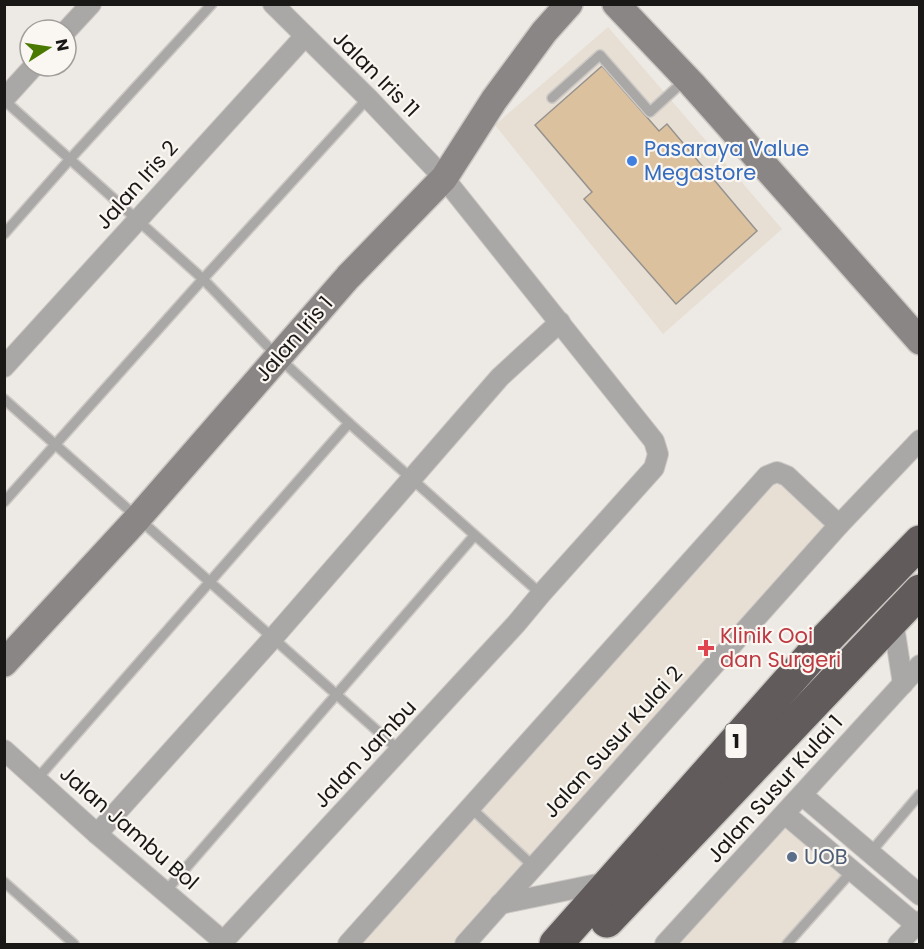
<svg xmlns="http://www.w3.org/2000/svg" width="924" height="949" font-family="Poppins,sans-serif">
<style>
.built{fill:#e7ded4}
.building{fill:#dcc19f;stroke:#96938f;stroke-width:1.5}
.lines{fill:none;stroke-linecap:round;stroke-linejoin:round}
.lane-casing{stroke:#cbc8c4;stroke-width:12}
.street-casing{stroke:#cbc8c4;stroke-width:22}
.secondary-casing{stroke:#cbc8c4;stroke-width:30}
.highway-casing{stroke:#cbc8c4;stroke-width:36}
.lane{stroke:#aaa7a7;stroke-width:9}
.street{stroke:#aaa7a7;stroke-width:20}
.secondary{stroke:#8a8686;stroke-width:27}
.highway{stroke:#615b5b;stroke-width:33}
.shop-dot{fill:#3f7fe0;stroke:#faf7f2;stroke-width:2}
.health-dot{fill:#e0444e;stroke:#faf7f2;stroke-width:2}
.service-dot{fill:#5c6f8a;stroke:#faf7f2;stroke-width:2}
.labels{text-anchor:middle;stroke-width:4.5;stroke-linejoin:round;paint-order:stroke}
.shield{fill:#faf7f2;stroke:#5c5b59;stroke-width:1.5}
.shield-label{font-size:20px;font-weight:bold;fill:#191817}
.street-label{font-size:21px;fill:#191817;stroke:#faf7f2}
.shop-label{font-size:21px;fill:#366cbe;stroke:#faf7f2;text-anchor:start}
.health-label{font-size:21px;fill:#be3a42;stroke:#faf7f2;text-anchor:start}
.service-label{font-size:21px;fill:#4e5e75;stroke:#faf7f2;text-anchor:start}
</style>
<rect width="100%" height="100%" fill="#edeae5"/>
<g class="built">
<path d="M608,27L782,229L663,334L495,125Z"/>
<path d="M781,479L829,525L456,944H356L773,480Z"/>
<path d="M785,823L845,874L782,944H675Z"/>
</g>
<path class="building" d="M602,66L659,131L667,124L757,231L676,304L584,199L592,192L535,125Z"/>
<g class="lines">
<defs>
<g id="lane">
<path d="M552,98L600,55L650,112L685,80"/>
<path d="M4,100L203,279L278,357L349,423L541,594"/>
<path d="M4,234L71,158L212,4"/>
<path d="M4,399L400,751"/>
<path d="M4,502L203,279L368,98"/>
<path d="M37,779L349,423"/>
<path d="M470,807L533,866"/>
<path d="M870,853L920,794"/>
<path d="M4,882L74,944"/>
<path d="M165,892L474,536"/>
<path d="M787,944L852,871"/>
</g>
<g id="street">
<path d="M66,31L91,4"/>
<path d="M4,99L34,66"/>
<path d="M4,367L305,36"/>
<path d="M893,620L903,684"/>
<path d="M4,750L97,834L224,942"/>
<path d="M802,795L920,895"/>
<path d="M785,814L920,928"/>
<path d="M97,834L273,638L500,377L560,322"/>
<path d="M500,904L612,881"/>
<path d="M221,944L516,624L541,594L654,468L658,454L654,441L444,178L368,98L273,4"/>
<path d="M348,944L767,476L777,472L787,476L839,525"/>
<path d="M465,944L839,525L920,440"/>
<path d="M665,944L920,665"/>
<path d="M898,944L920,921"/>
</g>
<g id="secondary">
<path d="M616,4L692,84L920,341"/>
<path d="M4,663L138,518L348,277L444,178L494,100L544,32L569,4"/>
</g>
<g id="highway">
<path d="M607,921L920,591"/>
<path d="M556,944L828,637L920,542"/>
</g>
</defs>
<use href="#lane" class="lane-casing"/>
<use href="#street" class="street-casing"/>
<use href="#secondary" class="secondary-casing"/>
<use href="#highway" class="highway-casing"/>
<use href="#lane" class="lane"/>
<use href="#street" class="street"/>
<use href="#secondary" class="secondary"/>
<use href="#highway" class="highway"/>
</g>
<circle class="shop-dot" cx="632" cy="161" r="6"/>
<path class="health-dot" d="M703 639h6v6h6v6h-6v6h-6v-6h-6v-6h6z"/>
<circle class="service-dot" cx="792" cy="857" r="6"/>
<g class="labels">
<rect class="shield" x="725.5" y="724" width="21" height="34" rx="4.5"/>
<g class="shield-label">
<text x="736" y="748">1</text>
</g>
<g class="street-label">
<text transform="translate(376 74) rotate(45)" y="7">Jalan Iris 11</text>
<text transform="translate(137 185) rotate(-48)" y="7">Jalan Iris 2</text>
<text transform="translate(294 339) rotate(-49)" y="7">Jalan Iris 1</text>
<text transform="translate(613 742) rotate(-48)" y="7">Jalan Susur Kulai 2</text>
<text transform="translate(365 754) rotate(-47)" y="7">Jalan Jambu</text>
<text transform="translate(775 789) rotate(-48)" y="7">Jalan Susur Kulai 1</text>
<text transform="translate(129 828) rotate(41)" y="7">Jalan Jambu Bol</text>
</g>
<g class="shop-label">
<text x="644" y="156">Pasaraya Value<tspan x="644" dy="24">Megastore</tspan></text>
</g>
<g class="health-label">
<text x="720" y="643">Klinik Ooi<tspan x="720" dy="24">dan Surgeri</tspan></text>
</g>
<g class="service-label">
<text x="804" y="864">UOB</text>
</g>
</g>
<rect width="924" height="949" fill="none" stroke="#191817" stroke-width="12"/>
<g transform="translate(48 48) rotate(78)"><circle r="28" fill="#faf7f2" stroke="#a09e9a" stroke-width="1.5"/>
<path d="M0-4.5L10 22L0 15L-10 22Z" fill="#497901"/>
<text y="-9" font-size="16" font-weight="bold" text-anchor="middle" fill="#191817">N</text>
</g>
</svg>
